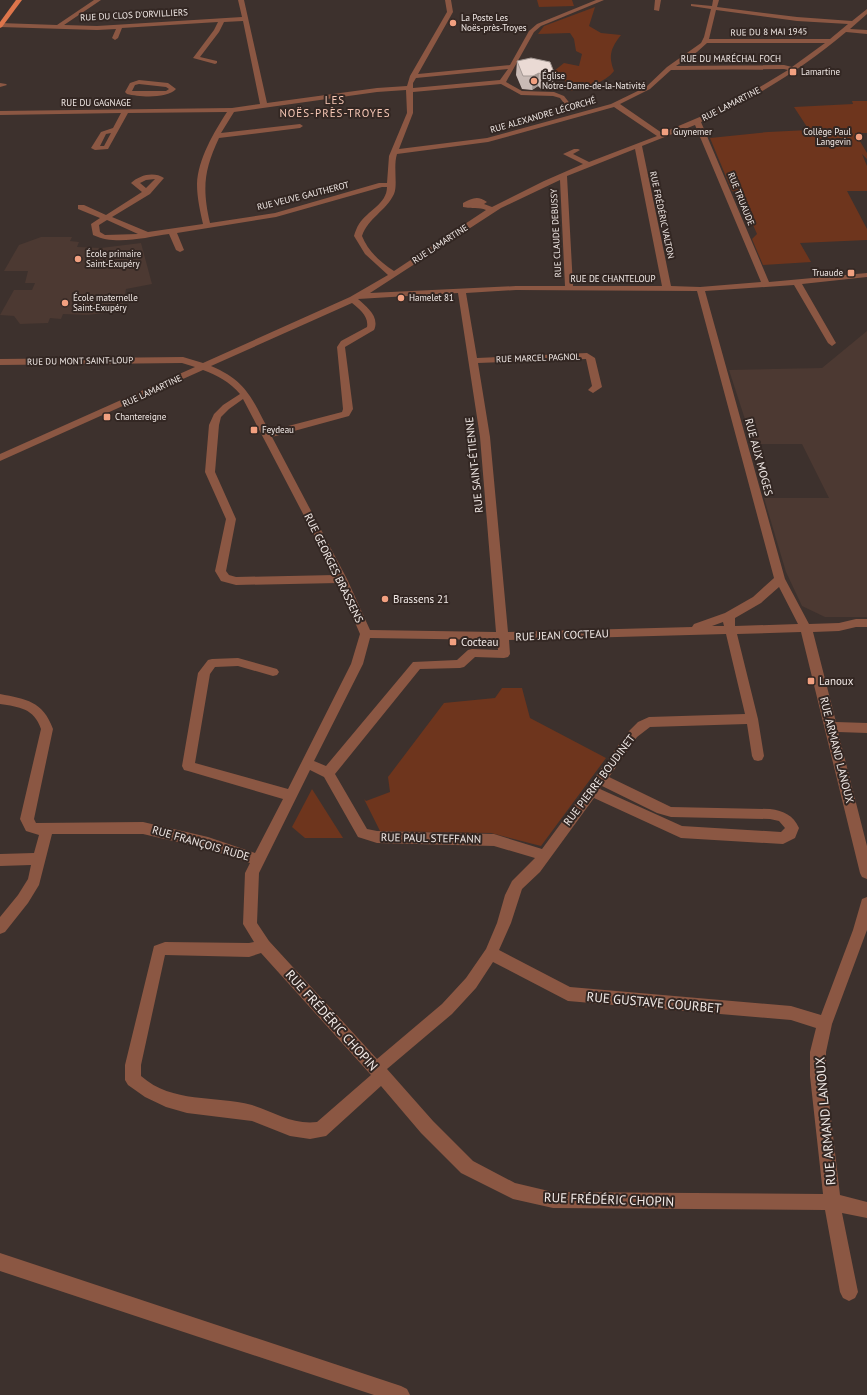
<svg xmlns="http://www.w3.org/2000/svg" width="867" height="1395" font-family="'PT Sans',sans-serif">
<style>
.built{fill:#4c3932}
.green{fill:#6e351d}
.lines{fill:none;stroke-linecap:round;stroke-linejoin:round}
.minor{fill:#8b5743;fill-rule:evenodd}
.major{fill:#de754b;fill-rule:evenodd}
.wall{fill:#c9bbb6}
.shaded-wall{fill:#a49994}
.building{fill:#eadad4;stroke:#a49994}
.poi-dot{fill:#f2a080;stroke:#332723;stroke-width:1.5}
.labels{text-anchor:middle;stroke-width:4;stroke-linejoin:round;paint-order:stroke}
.far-street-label{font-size:9px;fill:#f2eae7;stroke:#332723}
.far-poi-label{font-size:9px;fill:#f2eae7;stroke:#332723;text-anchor:start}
.far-quarter-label{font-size:11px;letter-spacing:1px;fill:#f9c9b7;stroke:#332723}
.street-label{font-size:11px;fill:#f2eae7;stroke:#332723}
.poi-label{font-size:11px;fill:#f2eae7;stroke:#332723;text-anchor:start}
.near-street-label{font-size:13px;fill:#f2eae7;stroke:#332723}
</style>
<rect width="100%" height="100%" fill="#3d312d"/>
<g class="built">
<path d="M41,237H72L70,241L79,242L77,247L101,248L141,243L152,284L126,289L122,311L87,315L63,314L61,319L50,318L48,323L20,324L14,316L0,315L14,290H32L35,283H25L28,271H4L19,245Z"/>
<path d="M867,331V617H825L802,606L786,572L764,498H829L802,444H753L729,370L822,368Z"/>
</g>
<g class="green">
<path d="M537,0H572L574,6L539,7Z"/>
<path d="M595,7L589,26L601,33L621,35C611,48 608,55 614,71C604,84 585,87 570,91C567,82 562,76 554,71L564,63L579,66L582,54L576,51L574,39L570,33L538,34L544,26Z"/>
<path d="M852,101H867V133H855L867,153V159L862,154L867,166V191H847L867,229V240L800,243L811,262L763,265L752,239L757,234L739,193L732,191L710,138L768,132L809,130L794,107L853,104Z"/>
<path d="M502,688H522L530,718L606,758L541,846L491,833L380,831L364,799L366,801L390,792L388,777L444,703L495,698Z"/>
<path d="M312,789L343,838H305L292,827Z"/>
</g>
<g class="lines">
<g class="minor">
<path d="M94,0H101L64,25L97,26L242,17L238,0H244L267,103L377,88L407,86L410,76L447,12L445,0H451L453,12L418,74L510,65L529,31L537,24L596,0H604L541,26L534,32L506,82L522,91L554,92L564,96L575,110L574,111H570L560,98L553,96L521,95L501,84L413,92V113L399,149L487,138L611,104L646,87L667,67L701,43L704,37L711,9L691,6V4L712,6L713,0H719L717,7L797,17L852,21L867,9V14L850,29L867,30V34L846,32C802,69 754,99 701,122L769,282L867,273V277L802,284L836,343L832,346L828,343L794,285L705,291L785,579L809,624L839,623L856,619H867V627H856L839,631L813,632L836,722L867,723V733L838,732L867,846V879L862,877L860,873L801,632L737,634L758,719L764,756L762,760L758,761L754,760L752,756L747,724L650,727L637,737L609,777L671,807L770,809C784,811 793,815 799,828L795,838L783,844L681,838L594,798L540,872L522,889L511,923L499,950L570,987L791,1006L821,1015L853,930L862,899L867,897V930L832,1024L826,1052V1076L840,1195L867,1202V1218L842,1213L858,1292L855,1298L849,1301L843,1298L840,1292L825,1210L553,1208L513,1199L461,1173L421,1133L381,1086L326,1136L310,1139L290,1136L252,1121L187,1113L166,1107L145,1097L128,1085L125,1080V1065L154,946L165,942L249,943L254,942L243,924L245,873L250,863L208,849L143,834H52L39,885L28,903L5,932L0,934V917L18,895L28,879L31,865L0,866V854L34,853L39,835L26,831L20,819L41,729C34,708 19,707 0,704V694C26,699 43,701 53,729L34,819L36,823L143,822L208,837L255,853L283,799L188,771L184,770L182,766L198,673L208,660L212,659L238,658L277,669L279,672L277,675L273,676L238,666L215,667L210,674L195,763L288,789L351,664L360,634L338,583L236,585L221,581L215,571L226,519L205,472L209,425L214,414L223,405L240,394C230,382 217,375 203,370L0,461V454L195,367L182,363L0,365V359L183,357L203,363L350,297L388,275L365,254L354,236C355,232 357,227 359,224C367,211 387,204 387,187H382L276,217L177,233L184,250L180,252L176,250L169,234C146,237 116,246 93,235L91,224L100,218L78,209V205H84L106,215L142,192L131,183C139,175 154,171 164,178L150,194L112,217L148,232L203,224C200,211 197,197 197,184C198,159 214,132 227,112L128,113L108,149L95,150L91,148L101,132L113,128L121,113L0,115V111L232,108L260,104L243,21L224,22L219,32L200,57L217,61V63L215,64L193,58L214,30L218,22L122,28L118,38L115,40L112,38L116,29L97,30L0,27V23L57,25ZM716,10L797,21L848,24L830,39H709ZM707,43H825L792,67L784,65L676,66L697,52ZM508,69L500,80L413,88V83L416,78ZM784,69L788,70L735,102L662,133L620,104L650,89L671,70ZM406,90L407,113L389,156L387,183H379L275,213L210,223C202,188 204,170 219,138L300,128L303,126L300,124L221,133L234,112L377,92ZM614,107L657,136L589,162L573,154L580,150L578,149H574L563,154L583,164L544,181L492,207L484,204L487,202C478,195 472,198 463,203V207C472,209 479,207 486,210L394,271C380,262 368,251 362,236C368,218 386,211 394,194C398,185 393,166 397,154L488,142ZM695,125L761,282L700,287L671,286L642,146ZM111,133L104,146H100L106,134ZM635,149L662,286H573L567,176ZM155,179L146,188L140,183L146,180ZM560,180L565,286H516L370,293L501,208ZM107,220L138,234L105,235L100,232L99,225ZM516,290L697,291L774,578L753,597L725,613L694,624L692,627L508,632L490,437L478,363L586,359L592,386L588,390L593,393L602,387L595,358L587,353L477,358L466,293ZM458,293L480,437L496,632L370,630L347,579L272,437L349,416L353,409L345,347L374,330C380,317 367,307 358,299ZM352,303C359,309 369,316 367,327L341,341L337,347L343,409L342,412L269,431C252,399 247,381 211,366ZM243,399L335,575L236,577L229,575L226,571L236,519L215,472L219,425L221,417L229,409ZM779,587L798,624L735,626V618L761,603ZM723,622L724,626H712ZM726,634L745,714L649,717L638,722L629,731L542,849L494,834L377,831L367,829L335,774L420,669L460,668L464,667L475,657L504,658L508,657L510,654L509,640ZM370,638L497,640L498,650L472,649L468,650L457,660L413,662L326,766L314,761L363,664ZM310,770L324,777L358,837L377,843L494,846L535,858L512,881L505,895L497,923L486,949L466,978L442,1004L377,1059L269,941L257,923L259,873ZM602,786L657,813L671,817L770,819L779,821L785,828L781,832L682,826L600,789ZM261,953L371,1075L317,1122C293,1125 274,1112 252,1105C214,1095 173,1104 141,1076V1065L165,955L249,957ZM493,962L568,1001L791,1020L816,1028L810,1052V1076L823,1194L553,1192L515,1183L473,1161L433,1121L387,1069L452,1014L476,988Z"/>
<path d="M655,0H661L659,11L654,10Z"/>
<path d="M139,80L168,83L176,89C167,99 139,97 127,94L125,92L130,83ZM139,84L166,87L169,89L166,91H132L135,85Z"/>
<path d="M0,83L6,84L7,85L0,87Z"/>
<path d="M0,1253L401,1386L407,1389L410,1395H374L0,1271Z"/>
</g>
<path class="major" d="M16,0H22L2,27L0,28V22Z"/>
</g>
<path class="wall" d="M517,61L555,75L554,89H541L538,86L532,90L522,89L516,75Z"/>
<path class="shaded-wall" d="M539,73L538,86L532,90L533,76Z"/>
<path class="building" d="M531,58L550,62L555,75H542L539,73L533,76H523L517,61Z"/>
<g class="poi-dot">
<circle cx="453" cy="23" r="4"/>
<rect x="789" y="68" width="8" height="8" rx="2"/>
<circle cx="534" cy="81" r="4"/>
<rect x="661" y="128" width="8" height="8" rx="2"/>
<circle cx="859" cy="137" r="4"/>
<circle cx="78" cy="259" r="4"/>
<rect x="847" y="269" width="8" height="8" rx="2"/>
<circle cx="401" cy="298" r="4"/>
<circle cx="65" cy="303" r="4"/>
<rect x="103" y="413" width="8" height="8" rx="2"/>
<rect x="250" y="426" width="8" height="8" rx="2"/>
<circle cx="385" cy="599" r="4"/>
<rect x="449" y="638" width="8" height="8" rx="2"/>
<rect x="807" y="677" width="8" height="8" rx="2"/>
</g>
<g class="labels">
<g class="far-street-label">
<text transform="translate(134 15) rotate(-3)" y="3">RUE DU CLOS D'ORVILLIERS</text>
<text transform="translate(769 32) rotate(-1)" y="3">RUE DU 8 MAI 1945</text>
<text x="731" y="62">RUE DU MARÉCHAL FOCH</text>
<text x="96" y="106">RUE DU GAGNAGE</text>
<text transform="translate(731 104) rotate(-27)" y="3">RUE LAMARTINE</text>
<text transform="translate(543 115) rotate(-16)" y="3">RUE ALEXANDRE LÉCORCHÉ</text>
<text transform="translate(303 196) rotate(-14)" y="3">RUE VEUVE GAUTHEROT</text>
<text transform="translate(741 199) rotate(68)" y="3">RUE TRUAUDE</text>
<text transform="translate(662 215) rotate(78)" y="3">RUE FRÉDÉRIC VALTON</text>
<text transform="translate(556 233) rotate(-93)" y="3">RUE CLAUDE DEBUSSY</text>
<text transform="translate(440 244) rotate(-33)" y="3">RUE LAMARTINE</text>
<text x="613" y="282">RUE DE CHANTELOUP</text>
<text transform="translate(538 358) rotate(-2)" y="3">RUE MARCEL PAGNOL</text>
<text transform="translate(80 361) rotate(-1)" y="3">RUE DU MONT SAINT-LOUP</text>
<text transform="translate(152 391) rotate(-25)" y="3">RUE LAMARTINE</text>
</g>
<g class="far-poi-label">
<text x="461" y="21">La Poste Les<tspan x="461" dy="10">Noës-près-Troyes</tspan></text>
<text x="801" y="75">Lamartine</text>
<text x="542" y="79">Église<tspan x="542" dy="10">Notre-Dame-de-la-Nativité</tspan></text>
<text x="673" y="135">Guynemer</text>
<text x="851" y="135" text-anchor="end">Collège Paul<tspan x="851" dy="10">Langevin</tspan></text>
<text x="86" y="257">École primaire<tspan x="86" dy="10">Saint-Exupéry</tspan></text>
<text x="843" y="276" text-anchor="end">Truaude</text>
<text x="73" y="301">École maternelle<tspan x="73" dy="10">Saint-Exupéry</tspan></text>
<text x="409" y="301">Hamelet 81</text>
<text x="115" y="420">Chantereigne</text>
<text x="262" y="433">Feydeau</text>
</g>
<g class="far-quarter-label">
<text x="335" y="104">LES<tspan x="335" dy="13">NOËS-PRÈS-TROYES</tspan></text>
</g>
<g class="street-label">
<text transform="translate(759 457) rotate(75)" y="4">RUE AUX MOGES</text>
<text transform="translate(474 465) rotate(-96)" y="4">RUE SAINT-ÉTIENNE</text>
<text transform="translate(334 568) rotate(64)" y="4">RUE GEORGES BRASSENS</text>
<text transform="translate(562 635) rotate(-2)" y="4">RUE JEAN COCTEAU</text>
<text transform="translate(837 750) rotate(76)" y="4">RUE ARMAND LANOUX</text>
<text transform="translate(599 780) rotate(-53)" y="4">RUE PIERRE BOUDINET</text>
<text transform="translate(431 838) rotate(1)" y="4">RUE PAUL STEFFANN</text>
<text transform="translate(201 843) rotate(16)" y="4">RUE FRANÇOIS RUDE</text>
</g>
<g class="poi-label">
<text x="393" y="603">Brassens 21</text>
<text x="461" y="646">Cocteau</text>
<text x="819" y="685">Lanoux</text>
</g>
<g class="near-street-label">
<text transform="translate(654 1002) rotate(5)" y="5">RUE GUSTAVE COURBET</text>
<text transform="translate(332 1020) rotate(48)" y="5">RUE FRÉDÉRIC CHOPIN</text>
<text transform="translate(825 1121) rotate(-95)" y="5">RUE ARMAND LANOUX</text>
<text transform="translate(609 1199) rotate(2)" y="5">RUE FRÉDÉRIC CHOPIN</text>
</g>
</g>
</svg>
